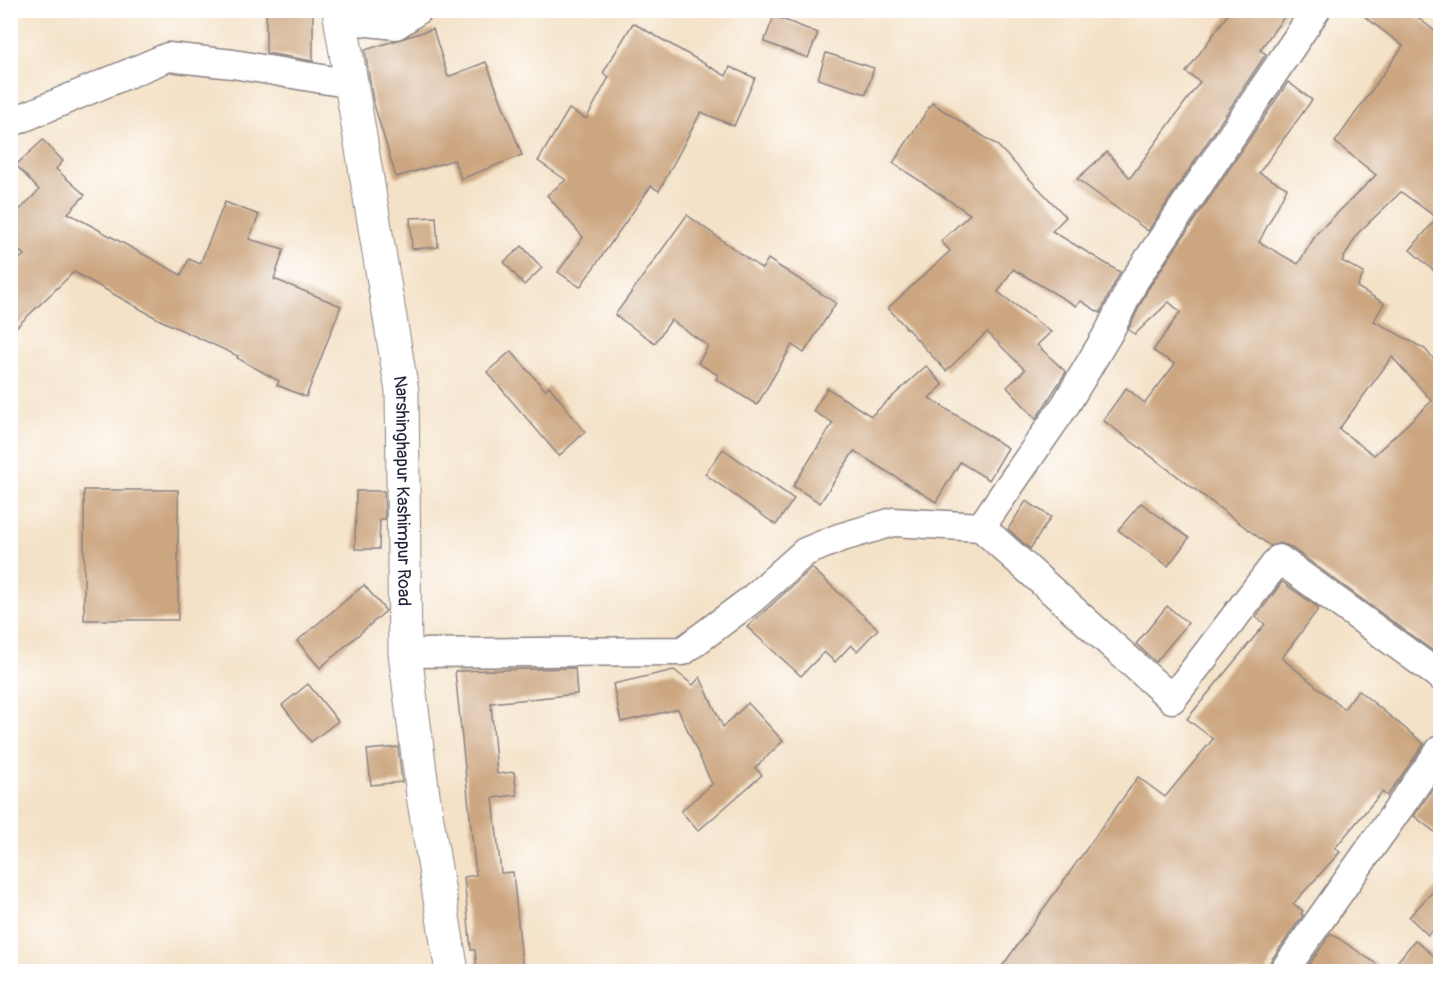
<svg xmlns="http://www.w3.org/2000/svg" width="1451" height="982" font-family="Pangolin,sans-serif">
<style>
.building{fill:#cca680;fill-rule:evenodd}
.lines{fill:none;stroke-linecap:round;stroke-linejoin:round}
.street-casing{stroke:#8b8282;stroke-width:31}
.secondary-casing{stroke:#8b8282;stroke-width:35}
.street{stroke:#fff;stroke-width:28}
.secondary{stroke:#fff;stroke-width:33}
.labels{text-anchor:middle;stroke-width:5;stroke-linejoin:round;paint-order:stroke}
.street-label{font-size:18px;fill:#22223b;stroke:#fff}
</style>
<rect width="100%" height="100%" fill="#fff"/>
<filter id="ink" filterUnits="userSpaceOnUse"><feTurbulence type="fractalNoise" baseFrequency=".0167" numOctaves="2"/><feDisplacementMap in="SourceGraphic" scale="12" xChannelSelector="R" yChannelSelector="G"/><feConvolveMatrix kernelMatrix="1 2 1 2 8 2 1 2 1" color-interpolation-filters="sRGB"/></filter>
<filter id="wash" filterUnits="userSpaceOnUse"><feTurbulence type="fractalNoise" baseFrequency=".008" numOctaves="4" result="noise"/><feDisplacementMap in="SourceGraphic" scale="24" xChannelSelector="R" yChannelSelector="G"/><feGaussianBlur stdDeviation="1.35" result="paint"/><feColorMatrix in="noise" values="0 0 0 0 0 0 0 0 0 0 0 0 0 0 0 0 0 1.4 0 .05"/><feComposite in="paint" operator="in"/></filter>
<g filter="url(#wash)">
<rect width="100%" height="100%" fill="#f4e2c8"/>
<g id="blocks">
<g class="building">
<path d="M266,10H313V61L266,53Z"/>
<path d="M1231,10H1289L1260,50L1266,54L1148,231L1077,179L1107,152L1130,178L1200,82L1186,72Z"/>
<path d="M1356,10H1408L1440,35V276L1410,250L1437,218L1401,192L1358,233L1342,261L1364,273L1357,287L1384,303L1374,321L1425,349L1440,366V656L1289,546L1280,543L1270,546L1103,420L1126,388L1145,403L1175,364L1153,351L1180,312L1169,302L1135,334L1128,330L1148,289L1288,82L1312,100L1259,173L1287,188L1259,242L1298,264L1317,233L1376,175L1335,142L1403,46ZM1392,357L1432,401L1374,455L1339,429Z"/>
<path d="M774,16L818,33L808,58L764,42Z"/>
<path d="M633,23L726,76L730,67L755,78L734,126L701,112L659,191L651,186L580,287L558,272L583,237L547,195L566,180L538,161L569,109L586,119L609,77L603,73Z"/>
<path d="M433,29L448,77L486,62L522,155L461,179L454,160L396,177L373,101L365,50Z"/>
<path d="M826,53L874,68L866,94L818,79Z"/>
<path d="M932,103L997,145L1066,217L1052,231L1120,272L1100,313L1081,301L1076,306L1013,269L998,292L1051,332L1037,345L1066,372L1036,419L1007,387L1025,370L987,332L946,371L888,308L950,251L941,241L970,214L893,163Z"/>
<path d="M43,140L63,161L56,169L85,195L68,213L181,275L189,259L200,264L225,202L259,215L249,239L284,249L274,279L341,306L306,397L277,385L279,381L237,358L238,356L160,320L74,272L10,333V267L24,255L10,242V220L39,190L16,165Z"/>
<path d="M687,215L762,269L768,259L836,303L804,353L792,345L757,405L716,379L718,375L698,363L708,346L671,320L655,343L615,315Z"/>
<path d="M436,217L438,247L412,249L410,218Z"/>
<path d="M522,246L542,268L524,285L504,262Z"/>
<path d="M511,351L545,390L549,386L585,432L559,456L487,372Z"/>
<path d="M926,366L943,385L929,398L1008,448L989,480L960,462L936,502L854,451L820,503L793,486L833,423L813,411L827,388L871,416Z"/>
<path d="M723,449L794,499L776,525L705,474Z"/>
<rect x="84" y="490" width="94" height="130"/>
<path d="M356,491H384L385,519H380L379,549H355Z"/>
<path d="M1026,501L1051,517L1030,549L1008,529Z"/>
<path d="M1141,503L1189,538L1168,566L1118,530Z"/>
<path d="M812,568L878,629L857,651L851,645L835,662L824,652L801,676L747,627Z"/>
<path d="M1282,582L1319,608L1282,658L1344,709L1358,690L1424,744L1387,796L1382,792L1335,848L1340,852L1293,904L1303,911L1301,914L1303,915L1270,962L1267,972H998L1138,777L1165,797L1213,739L1187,719L1265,624L1256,617Z"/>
<path d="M364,585L386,611L320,668L297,641Z"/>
<path d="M1167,606L1188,623L1156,662L1136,644Z"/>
<path d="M575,668L577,694L491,703L497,774L514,772L517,795L493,798L501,873L513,872L523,972H477L475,950H471L464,877L476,875L455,671Z"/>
<path d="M674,670L693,685L700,677L723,727L748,703L783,741L755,768L762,775L698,831L681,811L712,784L678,709L621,722L613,684Z"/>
<path d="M308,684L338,721L311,742L282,705Z"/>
<path d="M398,747L402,782L371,785L367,750Z"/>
<path d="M1440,778V836L1414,816Z"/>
<path d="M1440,884V922L1428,935L1409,917Z"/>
<path d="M1331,933L1388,972H1304Z"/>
<path d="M1415,940L1440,961V972H1389Z"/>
</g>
</g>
</g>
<g filter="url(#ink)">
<use href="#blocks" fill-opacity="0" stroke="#8b8282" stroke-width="1.5"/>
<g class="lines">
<defs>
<g id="street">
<path d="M341,19L396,25L418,10"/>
<path d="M10,123L168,57L233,64L352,84"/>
<path d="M981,527L1172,699L1279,559L1440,676"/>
<path d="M405,653L683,651L751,600L805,552L839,538L893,522L981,527L1066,404L1109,332L1134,281L1316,10"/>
<path d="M1283,972L1440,750"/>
</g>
<g id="secondary">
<path id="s1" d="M339,10L402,391L405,653L423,795L452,972"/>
</g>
</defs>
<use href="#street" class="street-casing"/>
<use href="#secondary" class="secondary-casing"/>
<use href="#street" class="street"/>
<use href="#secondary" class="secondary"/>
</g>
</g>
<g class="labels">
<g class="street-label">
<text dy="6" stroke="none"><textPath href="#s1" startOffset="486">Narshinghapur Kashimpur Road</textPath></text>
</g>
</g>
<rect width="1451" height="982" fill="none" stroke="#fff" stroke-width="36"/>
</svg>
